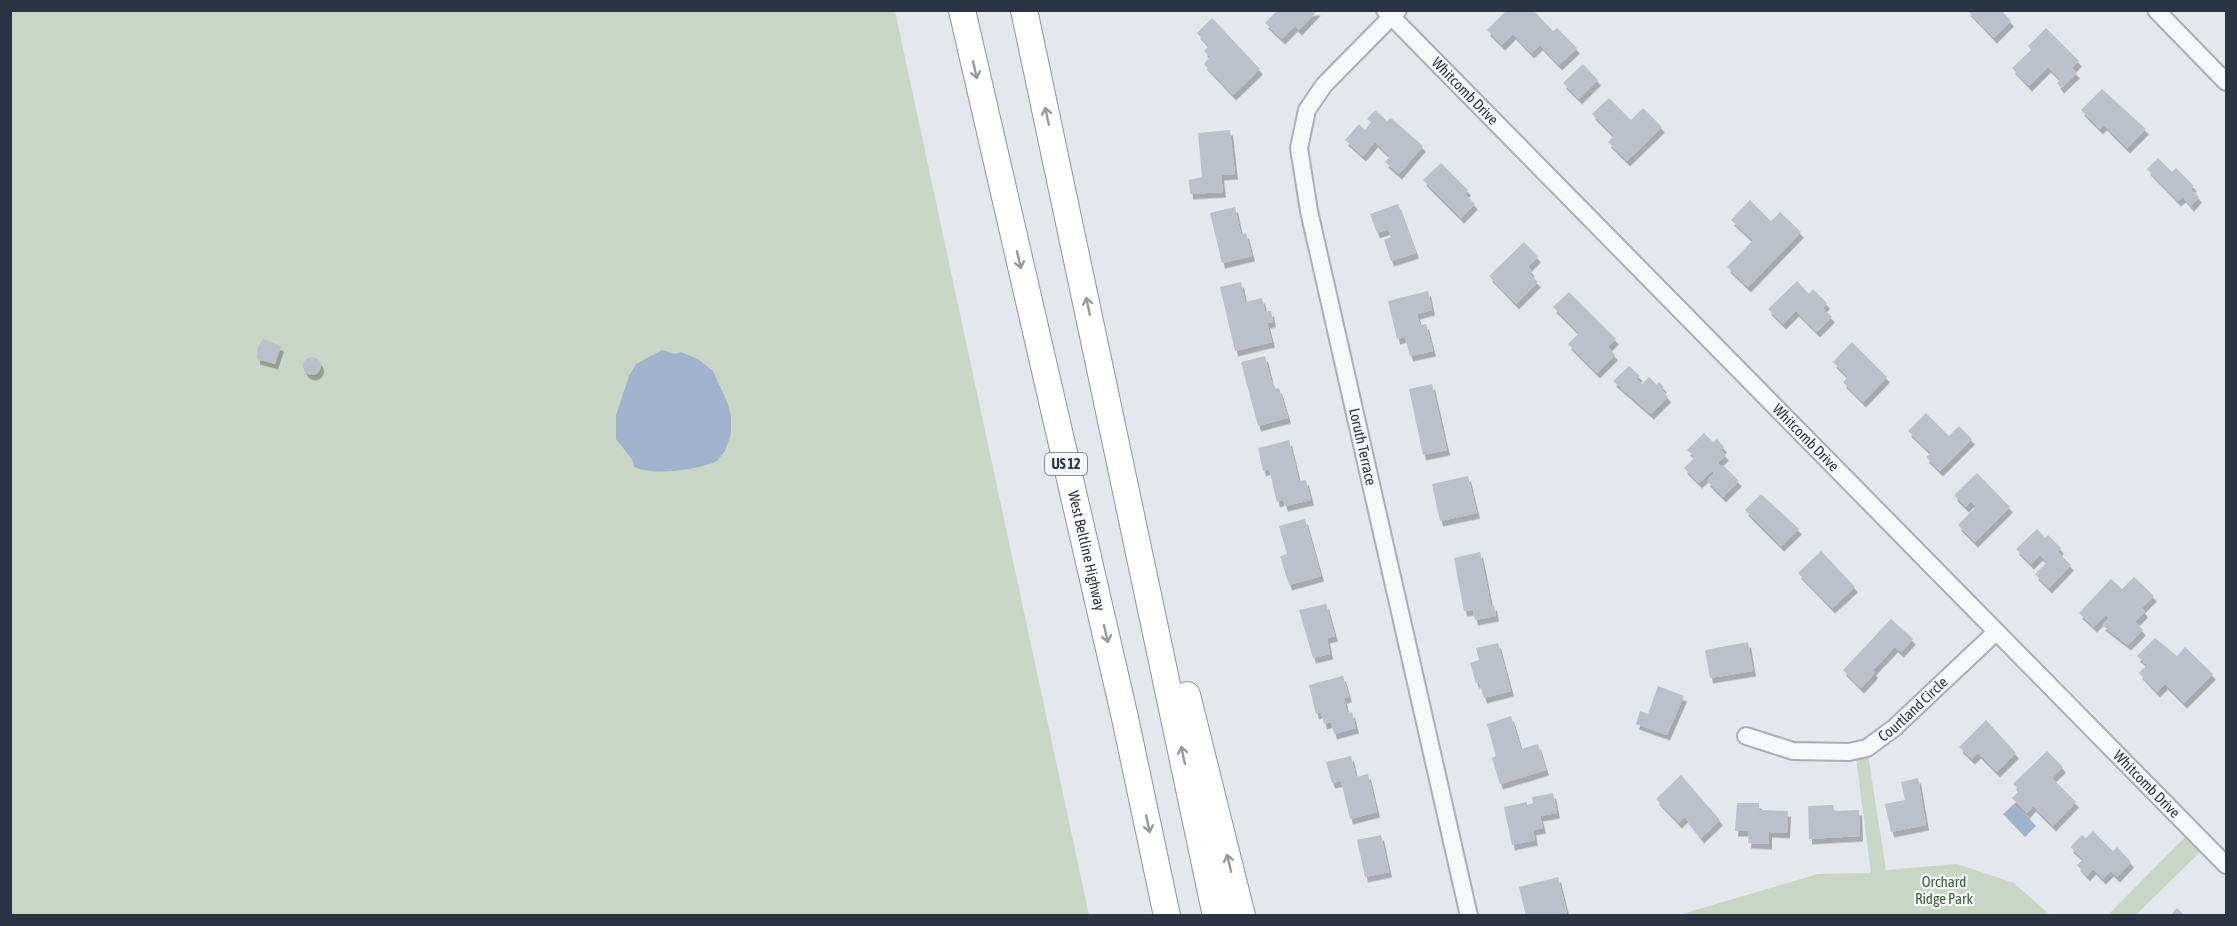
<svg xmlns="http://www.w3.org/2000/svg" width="2237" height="926" font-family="'Asap Condensed',sans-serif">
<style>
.green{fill:#c9d6c5}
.water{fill:#9fb4cc}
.building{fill:#bbc0ca;filter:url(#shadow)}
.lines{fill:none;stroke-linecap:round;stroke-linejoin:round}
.minor-casing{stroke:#a9aeb7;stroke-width:20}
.highway-casing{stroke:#8b94a3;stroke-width:28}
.minor{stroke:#f7f8fa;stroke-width:16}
.highway{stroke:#fff;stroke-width:26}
.oneway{stroke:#959aa2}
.labels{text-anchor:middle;stroke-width:4.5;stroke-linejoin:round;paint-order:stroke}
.shield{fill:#f4f6f9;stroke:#676e7b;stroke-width:1.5}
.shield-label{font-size:14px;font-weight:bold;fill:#2b3445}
.street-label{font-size:15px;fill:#2b3445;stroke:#f4f6f9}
.park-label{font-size:15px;fill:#3f6138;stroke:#f4f6f9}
</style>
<defs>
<filter id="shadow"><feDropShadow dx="3" dy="5.5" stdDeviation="0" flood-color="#0004"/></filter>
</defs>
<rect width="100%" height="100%" fill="#e4e7ec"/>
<g class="green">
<path d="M10,11H895L1089,915H11Z"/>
<path d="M1867,748L1886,870L1957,864L2014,883L2050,915L1675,916L1818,874L1871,873L1855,751Z"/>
<path d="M2185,837L2200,852L2136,915H2108Z"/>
</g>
<g class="water">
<path d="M662,350L676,354L681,352L698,359L713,371L728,404L731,416V434L725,451L717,461C698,470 653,476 634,467L632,459L616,439V415L629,376L636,364Z"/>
<path d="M2015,803L2036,826L2025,837L2003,814Z"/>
</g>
<g class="building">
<path d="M1278,10L1281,12L1318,10L1299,30L1295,26L1282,39L1265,23Z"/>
<path d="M1507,10H1533L1553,31L1557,28L1577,48L1559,65L1540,45L1531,53L1513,34L1502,45L1487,30Z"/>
<path d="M1967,10H2001L2011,21L1994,38Z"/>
<path d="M1212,18L1260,69L1233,95L1204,64L1210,57L1204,51L1209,46L1197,33Z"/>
<path d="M2046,28L2079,61L2072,68L2077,73L2061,88L2057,83L2061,80L2048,67L2029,86L2012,68L2031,50L2028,46Z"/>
<path d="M1583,64L1598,80L1579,99L1563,83Z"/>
<path d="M2102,89L2146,129L2127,148L2104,125L2100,129L2081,110Z"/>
<path d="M1609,98L1631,120L1643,108L1662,127L1627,161L1608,142L1614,136L1592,114Z"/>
<path d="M1375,110L1387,121L1391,118L1423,146L1399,174L1385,162L1390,156L1375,142L1363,156L1345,140L1359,124L1365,130L1371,122L1367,119Z"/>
<path d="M1230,130L1235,174L1221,175L1223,192L1190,194L1189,180L1202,177L1198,133Z"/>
<path d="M2158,158L2172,172L2176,168L2194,186L2191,189L2199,197L2191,206L2183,197L2178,201L2147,169Z"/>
<path d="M1441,163L1468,190L1465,194L1475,204L1461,218L1423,180Z"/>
<path d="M1750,200L1771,221L1780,212L1801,232L1748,287L1727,267L1753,240L1731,220Z"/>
<path d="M1398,204L1416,253L1391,261L1384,240L1391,237L1388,229L1377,233L1370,214Z"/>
<path d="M1235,207L1241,235L1246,233L1252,256L1222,263L1210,213Z"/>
<path d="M1524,242L1538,257L1528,267L1532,271L1529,273L1538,282L1516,304L1489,276Z"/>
<path d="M1797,281L1809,294L1813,289L1827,303L1823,308L1832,317L1817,332L1796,311L1783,324L1768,309Z"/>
<path d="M1241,282L1245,302L1262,298L1265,312L1271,311L1273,322L1267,323L1272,342L1235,351L1220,287Z"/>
<path d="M1428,291L1432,310L1417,314L1420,325L1426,324L1433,351L1410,356L1405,337L1397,339L1388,301Z"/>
<path d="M1569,292L1616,339L1608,347L1615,355L1597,373L1568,344L1579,333L1553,307Z"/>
<path d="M263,339L281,346L275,364L257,359L258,347Z"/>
<path d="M1852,342L1887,377L1863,402L1843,382L1848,377L1833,362Z"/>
<path d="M1265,356L1271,380L1276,389L1279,388L1288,418L1258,426L1241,362Z"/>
<circle cx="312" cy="366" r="9"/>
<path d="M1629,366L1640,376L1636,379L1642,384L1649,377L1657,385L1659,382L1664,387L1661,389L1668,397L1651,414L1613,381Z"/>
<path d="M1432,384L1447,450L1423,455L1409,389Z"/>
<path d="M1926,413L1949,436L1959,426L1972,439L1940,471L1926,457L1931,453L1908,431Z"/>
<path d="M1704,433L1713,442L1717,439L1724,447L1721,450L1726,455L1718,463L1721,467L1723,465L1739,481L1723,497L1707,481L1714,473L1712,471L1699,483L1684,468L1695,457L1687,450Z"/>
<path d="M1289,440L1299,481L1306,480L1311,500L1285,506L1283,500L1277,502L1269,469L1263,471L1258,448Z"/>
<path d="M1977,473L2010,507L1975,542L1958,525L1976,507L1971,502L1966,507L1954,495Z"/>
<path d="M1468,476L1477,513L1440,521L1432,484Z"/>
<path d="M1761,494L1799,529L1781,546L1745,510Z"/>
<path d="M1305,519L1321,576L1289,585L1280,556L1287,554L1279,526Z"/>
<path d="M2037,529L2045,538L2048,535L2061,548L2058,552L2071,565L2049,588L2035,574L2047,562L2040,555L2031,564L2016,549Z"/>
<path d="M1821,551L1855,587L1832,608L1798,573Z"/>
<path d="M1480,552L1491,606L1494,605L1496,616L1475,620L1473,610L1464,611L1454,558Z"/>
<path d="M2134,577L2154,596L2142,608L2145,612L2135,622L2143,630L2128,645L2102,625L2109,618L2106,615L2094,627L2079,613L2111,579L2122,589Z"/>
<path d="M1326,604L1335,636L1327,638L1330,654L1313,658L1299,610Z"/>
<path d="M1891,619L1913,639L1901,652L1895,647L1873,670L1875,673L1861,688L1843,670Z"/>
<path d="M2155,638L2177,656L2185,647L2213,674L2184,703L2165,684L2157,692L2139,673L2147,665L2137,656Z"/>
<path d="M1748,642L1753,671L1710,678L1705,650Z"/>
<path d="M1498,643L1511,691L1484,698L1479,682L1476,683L1470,663L1479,660L1476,648Z"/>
<path d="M1343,676L1349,697L1344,698L1347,713L1352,712L1356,728L1334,734L1331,722L1324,724L1321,712L1316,714L1309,685Z"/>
<path d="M1658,686L1684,696L1667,735L1636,724L1640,711L1648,714Z"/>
<path d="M1511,716L1521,749L1538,744L1546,770L1500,784L1492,758L1496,756L1487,724Z"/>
<path d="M1986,720L2016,753L1997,772L1978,753L1972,759L1959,747Z"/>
<path d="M2047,751L2063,767L2052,778L2076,802L2053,826L2033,806L2027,813L2012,798L2020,790L2013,784Z"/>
<path d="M1351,756L1356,777L1368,774L1377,812L1350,819L1341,781L1332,783L1326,762Z"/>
<path d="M1681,775L1720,820L1701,838L1685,817L1679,823L1656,799Z"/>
<path d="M1918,778L1926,825L1891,832L1885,804L1905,800L1901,782Z"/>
<path d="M1553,793L1557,813L1540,816L1543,828L1533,830L1535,840L1512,845L1504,807L1527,802V805L1533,803L1532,797Z"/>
<path d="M1737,803H1759V810L1788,811L1787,833L1769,832V844L1748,843L1749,831H1735Z"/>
<path d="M1833,805L1834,811L1859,810L1860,836L1809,839L1808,806Z"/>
<path d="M2093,831L2113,851L2117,847L2131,862L2117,877L2111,871L2103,879L2093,869L2087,876L2077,865L2083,859L2070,847L2082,835L2086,838Z"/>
<path d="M1381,835L1389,872L1365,877L1357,840Z"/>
<path d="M1558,877L1567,913L1564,916H1526L1519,887Z"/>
<path d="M2177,908L2185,916H2170Z"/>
</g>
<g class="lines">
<defs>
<g id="minor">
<path id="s1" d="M1385,10L2226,865"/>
<path id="s2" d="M1398,10L1324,85L1307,110L1299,148L1309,211L1469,916"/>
<path d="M2156,10L2226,82"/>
<path id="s3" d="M1746,736L1793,751L1849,752L1867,748L1894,728L1996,632"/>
</g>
<g id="highway">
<path id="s4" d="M962,10L1125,718L1167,916"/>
<path d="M1024,10L1216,916"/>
<path d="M1187,695L1242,916"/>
</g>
</defs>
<use href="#minor" class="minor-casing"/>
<use href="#highway" class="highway-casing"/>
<use href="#minor" class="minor"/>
<use href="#highway" class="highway"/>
</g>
<defs><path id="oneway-shaft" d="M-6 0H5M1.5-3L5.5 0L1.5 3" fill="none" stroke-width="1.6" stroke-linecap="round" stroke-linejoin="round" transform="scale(1.5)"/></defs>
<g class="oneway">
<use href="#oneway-shaft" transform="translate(975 70) rotate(77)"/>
<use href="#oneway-shaft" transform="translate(1047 116) rotate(-102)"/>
<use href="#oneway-shaft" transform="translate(1019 260) rotate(77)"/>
<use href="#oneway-shaft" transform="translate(1088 306) rotate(-102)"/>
<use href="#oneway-shaft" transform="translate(1106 634) rotate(77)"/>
<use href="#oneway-shaft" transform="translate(1183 755) rotate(-102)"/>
<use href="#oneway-shaft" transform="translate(1148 824) rotate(78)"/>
<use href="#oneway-shaft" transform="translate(1229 863) rotate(-104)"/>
</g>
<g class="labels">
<rect class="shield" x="1045" y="453" width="42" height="22" rx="4.5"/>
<g class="shield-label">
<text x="1066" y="469">US 12</text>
</g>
<g class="street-label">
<text dy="5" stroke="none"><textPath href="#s1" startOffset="114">Whitcomb Drive</textPath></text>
<text dy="5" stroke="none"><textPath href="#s1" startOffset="600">Whitcomb Drive</textPath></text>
<text dy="5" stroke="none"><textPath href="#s2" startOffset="480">Loruth Terrace</textPath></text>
<text dy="5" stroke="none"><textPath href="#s4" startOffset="555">West Beltline Highway</textPath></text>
<text dy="5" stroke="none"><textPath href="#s3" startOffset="184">Courtland Circle</textPath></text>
<text dy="5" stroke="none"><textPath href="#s1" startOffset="1086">Whitcomb Drive</textPath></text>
</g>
<g class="park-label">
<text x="1944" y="887">Orchard<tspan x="1944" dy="17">Ridge Park</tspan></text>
</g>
</g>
<rect width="2237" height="926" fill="none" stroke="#2b3445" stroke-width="24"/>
</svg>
